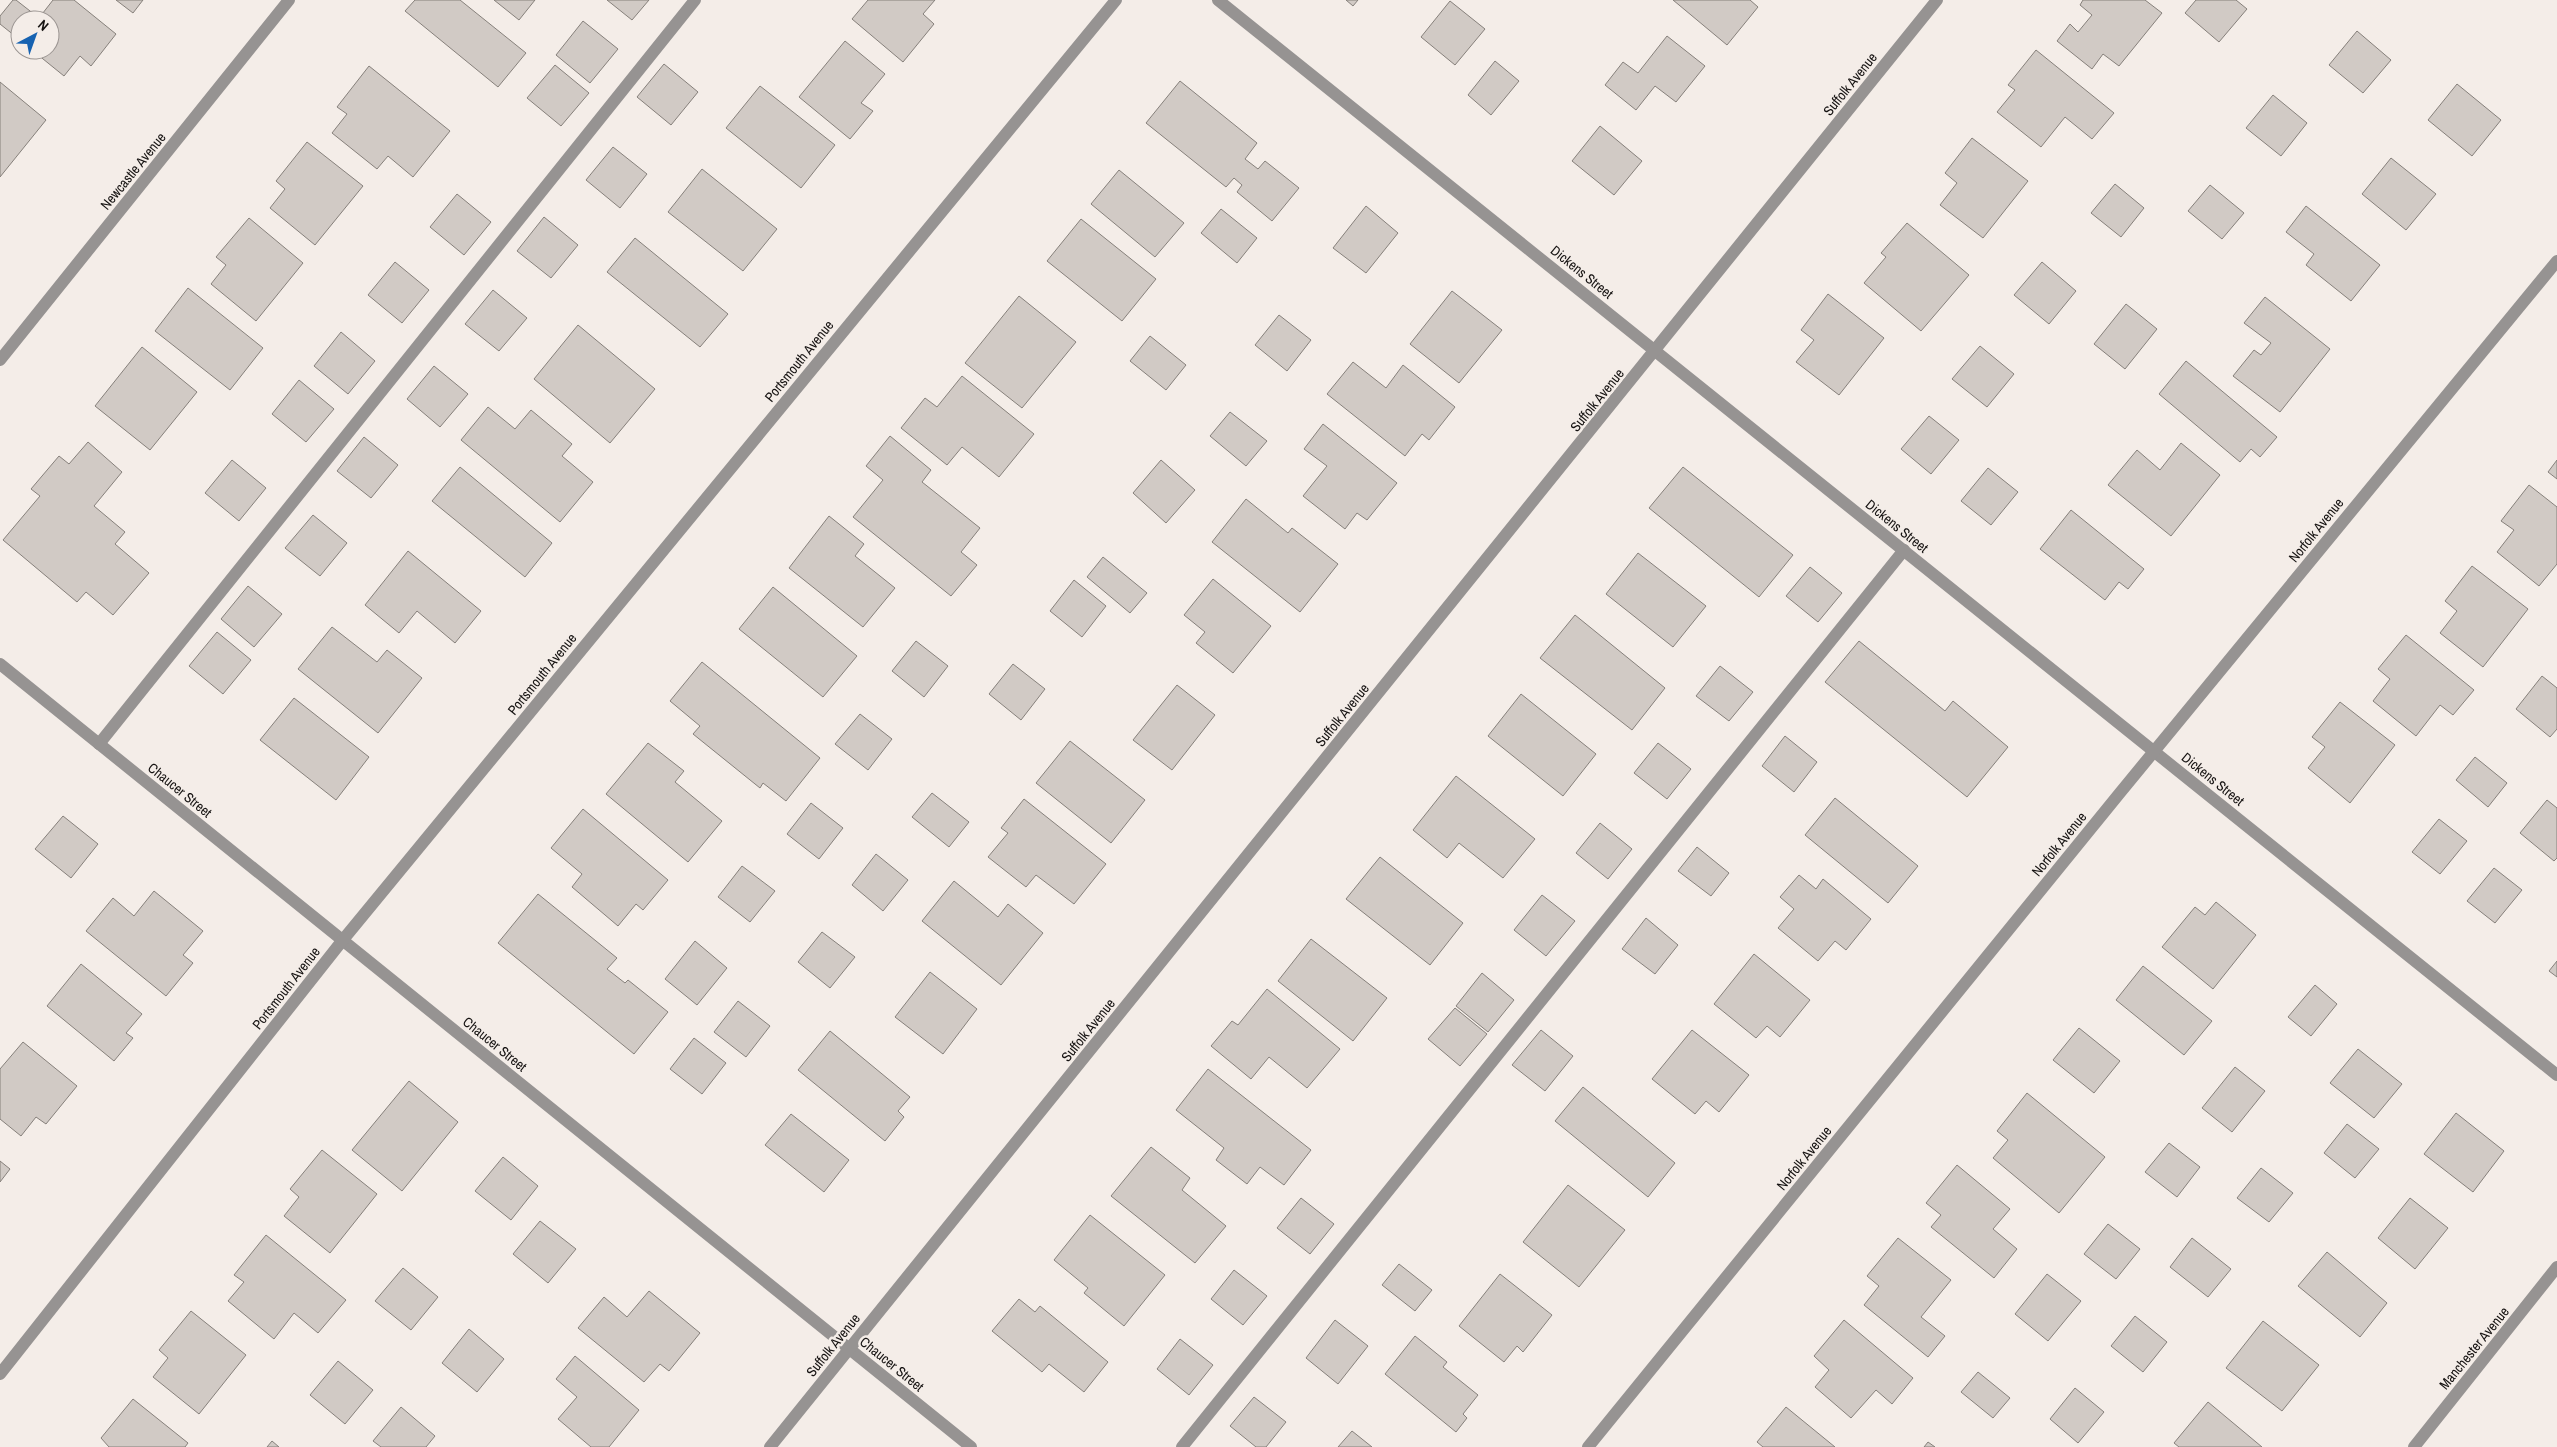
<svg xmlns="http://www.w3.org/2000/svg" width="2557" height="1447" font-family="'Archivo Narrow',sans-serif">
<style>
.building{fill:#d1cac5;stroke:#86807b}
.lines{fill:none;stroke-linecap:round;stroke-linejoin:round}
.service{stroke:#969392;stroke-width:12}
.minor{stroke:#969392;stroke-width:12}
.labels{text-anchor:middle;stroke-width:5;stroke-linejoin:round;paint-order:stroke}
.street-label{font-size:14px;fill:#151211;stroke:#f4ede8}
</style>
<rect width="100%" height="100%" fill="#f4ede8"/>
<g class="building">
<path d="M13,0H16L39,18L53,0H74L116,34L91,66L80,56L64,76L32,50H50V20H20V40L0,24V16Z"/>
<path d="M116,0H143L133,13Z"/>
<path d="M415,0H460L526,53L498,87L405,11Z"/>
<path d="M494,0H535L519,20Z"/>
<path d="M607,0H649L632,20Z"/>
<path d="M868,0H935L923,14L934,24L903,62L852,19Z"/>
<path d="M1346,0H1358L1353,6Z"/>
<path d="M1673,0H1750L1758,7L1727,45Z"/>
<path d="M2083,0H2145L2162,13L2119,66L2103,54L2092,69L2057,41L2070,24L2078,32L2092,15L2080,5Z"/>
<path d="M2196,0H2236L2247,9L2219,42L2185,13Z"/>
<path d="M1450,1L1485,29L1455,65L1421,37Z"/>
<path d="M583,21L618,49L590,83L556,55Z"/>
<path d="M2357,31L2391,60L2363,93L2329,65Z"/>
<path d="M1667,36L1705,66L1676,102L1655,86L1636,110L1605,85L1623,62L1638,73Z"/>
<path d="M845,41L885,74L861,103L873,111L850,139L799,97Z"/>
<path d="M2036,50L2114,113L2092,139L2065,117L2041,147L1997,112L2015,90L2008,85Z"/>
<path d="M1495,61L1519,81L1491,115L1468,95Z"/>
<path d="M664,64L698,92L671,125L637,97Z"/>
<path d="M555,65L589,93L561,126L527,98Z"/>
<path d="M369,66L450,131L413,177L388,156L377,169L332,133L347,114L337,107Z"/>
<path d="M1180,81L1257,143L1245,159L1258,169L1265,161L1299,188L1272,221L1237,192L1242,185L1234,178L1226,187L1146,123Z"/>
<path d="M0,82L46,120L0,177Z"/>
<path d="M2457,84L2501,120L2472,156L2428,120Z"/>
<path d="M760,86L835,145L801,188L726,128Z"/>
<path d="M2273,95L2307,123L2281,156L2246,128Z"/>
<path d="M1600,126L1642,161L1614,195L1572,161Z"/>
<path d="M1972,138L2028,181L1983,238L1940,205L1957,183L1945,173Z"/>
<path d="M307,142L363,186L315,245L270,208L285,189L276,181Z"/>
<path d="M613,147L647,174L620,208L586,180Z"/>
<path d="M2391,158L2436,194L2406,230L2362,194Z"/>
<path d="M702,169L777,229L743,271L668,212Z"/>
<path d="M1119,170L1184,223L1155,257L1091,204Z"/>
<path d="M2115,184L2144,208L2121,237L2091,213Z"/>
<path d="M2210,185L2244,213L2222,239L2188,211Z"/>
<path d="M457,194L491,222L464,255L430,227Z"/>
<path d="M1366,206L1398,233L1366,273L1333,248Z"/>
<path d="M2306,206L2380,265L2351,301L2306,265L2314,254L2286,232Z"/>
<path d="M1221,209L1257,238L1237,263L1201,233Z"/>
<path d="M544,217L578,245L551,278L517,251Z"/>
<path d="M249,218L303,263L256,321L211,284L226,265L216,257Z"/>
<path d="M1081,219L1156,279L1122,321L1047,261Z"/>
<path d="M1907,223L1969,275L1921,331L1864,283L1886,257L1881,253Z"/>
<path d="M635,238L728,314L700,347L607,272Z"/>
<path d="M395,262L429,290L402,323L368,295Z"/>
<path d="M2042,262L2076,291L2049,324L2014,295Z"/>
<path d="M188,288L263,348L230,390L155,331Z"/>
<path d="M493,290L527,318L499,351L465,324Z"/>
<path d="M1452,291L1502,330L1459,383L1410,344Z"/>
<path d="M1828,294L1884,338L1839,395L1796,362L1814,340L1801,330Z"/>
<path d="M1019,296L1076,342L1022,408L965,363Z"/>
<path d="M2265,297L2330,349L2280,412L2233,376L2254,350L2261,355L2271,343L2244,323Z"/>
<path d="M2126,304L2157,329L2125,369L2094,344Z"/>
<path d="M1279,315L1311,340L1287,371L1255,345Z"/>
<path d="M578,325L655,389L610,443L534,379Z"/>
<path d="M341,332L375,361L348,394L314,366Z"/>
<path d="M1150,336L1186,365L1166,390L1130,361Z"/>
<path d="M1980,346L2014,374L1987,407L1952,379Z"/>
<path d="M142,347L197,392L150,450L95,406Z"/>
<path d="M2186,361L2277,437L2260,457L2251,449L2240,462L2159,394Z"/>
<path d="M1353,362L1386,388L1403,365L1455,407L1429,440L1422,434L1405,456L1327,394Z"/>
<path d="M434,366L468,394L440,427L407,399Z"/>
<path d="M962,376L1034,434L999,477L962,447L947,465L901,428L925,398L937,407Z"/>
<path d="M299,380L334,409L306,442L272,414Z"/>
<path d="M488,407L515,429L531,410L572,444L562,456L593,482L560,522L461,440Z"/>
<path d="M1230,412L1267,441L1246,466L1210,436Z"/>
<path d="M1929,416L1959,440L1931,474L1901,449Z"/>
<path d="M1323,424L1397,483L1367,520L1357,513L1345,529L1303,496L1327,466L1304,449Z"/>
<path d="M890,436L931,470L922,482L980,528L961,552L977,565L951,596L853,517L883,480L866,466Z"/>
<path d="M364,437L398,465L371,498L337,471Z"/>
<path d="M88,442L122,472L94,506L125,532L115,544L149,573L113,615L86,592L77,602L3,540L40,496L31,489L59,456L69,464Z"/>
<path d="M2181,443L2220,475L2171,536L2108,485L2137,450L2160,470Z"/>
<path d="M232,460L266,488L239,521L205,493Z"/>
<path d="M1161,460L1195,490L1166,523L1133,493Z"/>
<path d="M2557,460V479L2548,472Z"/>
<path d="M460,467L552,543L525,577L432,501Z"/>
<path d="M1683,467L1793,555L1759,597L1649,508Z"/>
<path d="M1988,468L2018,492L1991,525L1961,501Z"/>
<path d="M2529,485L2557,507V564L2539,586L2497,552L2514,530L2501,521Z"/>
<path d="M1246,499L1288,533L1292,528L1338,564L1300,612L1212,542Z"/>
<path d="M2071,510L2144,569L2128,589L2119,582L2105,600L2040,549Z"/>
<path d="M313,515L347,543L320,576L285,548Z"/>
<path d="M829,516L864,544L855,556L895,588L863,627L789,568Z"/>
<path d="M408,551L481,611L455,643L417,611L399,633L365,605Z"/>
<path d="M1638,553L1706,606L1673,647L1606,594Z"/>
<path d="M1103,557L1147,593L1130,613L1087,577Z"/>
<path d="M2472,566L2528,609L2483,667L2440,633L2457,611L2445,601Z"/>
<path d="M1810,567L1842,593L1818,622L1786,596Z"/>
<path d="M1213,579L1271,626L1233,673L1196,643L1205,632L1184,615Z"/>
<path d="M1074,580L1106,606L1082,637L1050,611Z"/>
<path d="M248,586L282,614L254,647L221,619Z"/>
<path d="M773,587L857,656L823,697L739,629Z"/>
<path d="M1575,615L1665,688L1632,730L1540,658Z"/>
<path d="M332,627L377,662L387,650L422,678L378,733L298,669Z"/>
<path d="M217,632L251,660L223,694L189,666Z"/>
<path d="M2406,635L2474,690L2453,715L2440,705L2416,736L2373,701L2390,679L2378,669Z"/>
<path d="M916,641L948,666L924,697L892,671Z"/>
<path d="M1859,641L1945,711L1953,701L2008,747L1967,797L1825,682Z"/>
<path d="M702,662L820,758L786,801L763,783L760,788L693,734L700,726L670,701Z"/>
<path d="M1013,664L1045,689L1021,720L989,694Z"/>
<path d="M1720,666L1753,692L1729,721L1696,696Z"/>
<path d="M2542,676L2557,688V729L2550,737L2516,709Z"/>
<path d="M1177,685L1215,715L1172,770L1133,740Z"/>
<path d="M1521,694L1596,754L1563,796L1488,736Z"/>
<path d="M294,698L369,757L336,800L260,740Z"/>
<path d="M2340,702L2395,745L2350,803L2308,768L2325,747L2312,737Z"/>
<path d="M860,714L892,739L868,770L835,744Z"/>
<path d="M1785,736L1817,762L1794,792L1762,766Z"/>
<path d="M1070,741L1145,800L1111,843L1036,783Z"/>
<path d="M648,743L684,771L675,782L722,821L688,862L606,794Z"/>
<path d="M1658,743L1691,769L1667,799L1634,773Z"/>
<path d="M2475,757L2507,783L2488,807L2456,780Z"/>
<path d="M1456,776L1535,839L1503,878L1459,843L1447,858L1413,830Z"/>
<path d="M932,793L969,822L949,847L912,817Z"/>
<path d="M1835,798L1918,866L1888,903L1805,835Z"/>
<path d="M1024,799L1106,864L1074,904L1036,875L1026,887L988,857L1008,833L1001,828Z"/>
<path d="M2547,800L2557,808V858L2554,861L2520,833Z"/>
<path d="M811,803L843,828L819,859L787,834Z"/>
<path d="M583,809L668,880L643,910L636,904L618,926L572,887L582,874L551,848Z"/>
<path d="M63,816L98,844L71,878L35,849Z"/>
<path d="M2439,819L2467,841L2440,874L2412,852Z"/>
<path d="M1600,823L1632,849L1608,879L1576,853Z"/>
<path d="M1697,847L1729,873L1711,896L1678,871Z"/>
<path d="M876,854L908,880L883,911L852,885Z"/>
<path d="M1380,857L1463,923L1430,965L1346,899Z"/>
<path d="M742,866L775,891L750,922L718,897Z"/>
<path d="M2494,868L2522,890L2495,923L2467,901Z"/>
<path d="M1799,875L1816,889L1823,879L1871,919L1846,950L1835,941L1818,961L1778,928L1794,909L1780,897Z"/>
<path d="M954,881L998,917L1008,904L1043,933L1001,985L922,921Z"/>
<path d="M154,891L203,931L183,955L193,963L166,996L86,931L113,898L134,916Z"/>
<path d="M538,894L617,958L607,969L625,983L628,980L668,1012L634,1054L498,943Z"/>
<path d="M1542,895L1575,921L1546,956L1514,930Z"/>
<path d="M2216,902L2256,935L2213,989L2162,947L2195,907L2205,915Z"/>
<path d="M1646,918L1678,945L1655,974L1622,949Z"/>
<path d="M822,932L855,957L830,988L798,962Z"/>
<path d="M1311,939L1387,998L1353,1041L1278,981Z"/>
<path d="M695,941L727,968L697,1005L665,979Z"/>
<path d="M1754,954L1810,1000L1780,1037L1767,1026L1756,1038L1714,1004Z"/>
<path d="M2557,961V977L2549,971Z"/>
<path d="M81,964L142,1014L126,1033L133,1038L114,1061L47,1006Z"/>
<path d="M2143,966L2212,1021L2184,1055L2116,1000Z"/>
<path d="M930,972L977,1009L943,1054L895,1017Z"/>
<path d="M1482,973L1514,1000L1488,1032L1456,1006Z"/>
<path d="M2315,985L2337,1004L2311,1036L2288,1017Z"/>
<path d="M1267,989L1340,1049L1307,1088L1269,1057L1251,1079L1211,1046L1232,1021L1238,1025Z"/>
<path d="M738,1001L770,1026L746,1057L714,1032Z"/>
<path d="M1455,1008L1487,1034L1460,1066L1428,1039Z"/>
<path d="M2079,1028L2120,1061L2094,1093L2053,1060Z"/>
<path d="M1541,1030L1573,1056L1545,1091L1512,1065Z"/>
<path d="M1692,1030L1749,1075L1719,1112L1706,1101L1695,1114L1652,1079Z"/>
<path d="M830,1031L910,1097L898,1111L904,1117L885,1141L798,1070Z"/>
<path d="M694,1038L726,1063L702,1094L670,1069Z"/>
<path d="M23,1042L77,1086L46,1124L36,1117L21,1136L0,1119V1069Z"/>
<path d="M2358,1049L2402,1084L2374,1118L2330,1083Z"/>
<path d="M2235,1067L2265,1091L2232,1132L2202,1108Z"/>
<path d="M1208,1069L1311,1150L1284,1185L1260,1167L1247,1184L1216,1160L1224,1148L1176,1110Z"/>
<path d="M409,1081L458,1122L402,1191L352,1150Z"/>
<path d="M1583,1087L1675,1163L1648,1197L1555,1121Z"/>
<path d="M2027,1093L2105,1157L2059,1213L1993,1158L2008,1140L1997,1131Z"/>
<path d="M2456,1113L2504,1151L2473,1192L2424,1154Z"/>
<path d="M791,1114L849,1160L824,1192L765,1145Z"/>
<path d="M2347,1124L2379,1149L2355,1178L2324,1153Z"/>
<path d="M2169,1143L2200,1167L2177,1197L2145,1172Z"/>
<path d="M1151,1147L1190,1178L1182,1190L1226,1226L1195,1263L1111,1196Z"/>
<path d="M322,1150L377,1194L330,1253L284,1216L299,1197L290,1189Z"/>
<path d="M503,1157L538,1186L511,1220L475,1191Z"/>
<path d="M0,1161L10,1169L0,1182Z"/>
<path d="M1957,1165L2010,1209L1993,1229L2017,1249L1994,1278L1931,1227L1941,1215L1926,1203Z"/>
<path d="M2261,1168L2293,1193L2269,1222L2237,1198Z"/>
<path d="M1568,1185L1625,1230L1579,1287L1523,1242Z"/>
<path d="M1301,1198L1334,1224L1310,1254L1277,1228Z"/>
<path d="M2410,1198L2448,1228L2415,1269L2378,1238Z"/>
<path d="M1090,1215L1165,1275L1124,1326L1084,1293L1088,1288L1054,1260Z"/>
<path d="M540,1221L576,1249L548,1283L513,1254Z"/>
<path d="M2108,1224L2140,1249L2116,1279L2084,1254Z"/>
<path d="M266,1235L346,1300L318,1333L294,1313L274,1339L228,1301L244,1282L234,1275Z"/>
<path d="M1898,1238L1951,1280L1921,1317L1945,1336L1928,1357L1864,1305L1879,1286L1867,1276Z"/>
<path d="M2192,1238L2231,1269L2208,1297L2170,1267Z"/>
<path d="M2327,1252L2387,1303L2360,1337L2298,1286Z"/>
<path d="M1399,1264L1432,1290L1415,1311L1382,1285Z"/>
<path d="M403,1268L438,1297L411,1330L375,1301Z"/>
<path d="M1234,1270L1267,1296L1243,1325L1211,1299Z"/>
<path d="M1500,1274L1552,1315L1523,1352L1517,1346L1504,1362L1459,1326Z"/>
<path d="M2047,1274L2081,1301L2048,1341L2015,1314Z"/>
<path d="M649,1291L700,1333L669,1371L660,1364L644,1382L578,1328L604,1297L627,1317Z"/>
<path d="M1019,1299L1035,1312L1040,1306L1108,1362L1084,1392L1049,1364L1042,1372L992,1331Z"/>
<path d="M191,1311L246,1355L199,1414L153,1377L168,1358L159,1350Z"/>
<path d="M2135,1316L2167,1342L2143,1372L2111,1346Z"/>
<path d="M1335,1320L1368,1346L1338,1384L1306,1358Z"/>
<path d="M1844,1320L1913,1378L1892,1404L1876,1390L1851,1418L1815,1387L1829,1370L1814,1356Z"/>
<path d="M2263,1321L2319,1365L2282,1411L2226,1368Z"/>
<path d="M469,1329L504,1359L477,1392L442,1363Z"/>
<path d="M1415,1336L1447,1362L1443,1367L1478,1395L1463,1414L1467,1418L1456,1432L1385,1374Z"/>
<path d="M1180,1339L1213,1365L1189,1395L1157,1369Z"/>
<path d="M575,1356L639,1410L609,1447H591L558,1419L577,1397L556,1379Z"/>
<path d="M338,1361L373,1390L345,1424L310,1395Z"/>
<path d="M1978,1372L2010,1398L1993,1418L1961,1392Z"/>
<path d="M2075,1388L2104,1412L2078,1443L2050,1419Z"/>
<path d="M1254,1397L1286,1422L1266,1447H1256L1230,1426Z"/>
<path d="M133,1399L188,1443L185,1447H109L101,1438Z"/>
<path d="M2208,1402L2262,1447H2179L2174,1443Z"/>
<path d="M401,1407L435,1436L426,1447H381L373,1441Z"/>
<path d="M1786,1407L1835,1447H1763L1757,1442Z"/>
<path d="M1352,1431L1372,1447H1338Z"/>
<path d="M272,1441L279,1447H267Z"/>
<path d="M1928,1442L1935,1447H1924Z"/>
</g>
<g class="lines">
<g class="service">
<path d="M99,744L695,0"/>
<path d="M1182,1447L1904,550"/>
</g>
<g class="minor">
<path d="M1218,0L2557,1075"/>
<path d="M0,360L289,0"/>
<path d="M0,664L971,1447"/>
<path d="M0,1374L342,941L1116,0"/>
<path d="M770,1447L1937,0"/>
<path d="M1588,1447L2119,794L2557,261"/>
<path d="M2414,1447L2557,1267"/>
</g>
</g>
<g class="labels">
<g class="street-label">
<text transform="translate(1850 84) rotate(-51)" y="5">Suffolk Avenue</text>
<text transform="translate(133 171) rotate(-51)" y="5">Newcastle Avenue</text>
<text transform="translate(1582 272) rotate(39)" y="5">Dickens Street</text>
<text transform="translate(799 361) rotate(-51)" y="5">Portsmouth Avenue</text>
<text transform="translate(1597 400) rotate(-51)" y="5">Suffolk Avenue</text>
<text transform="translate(1897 526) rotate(39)" y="5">Dickens Street</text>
<text transform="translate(2316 530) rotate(-51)" y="5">Norfolk Avenue</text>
<text transform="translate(542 674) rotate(-51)" y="5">Portsmouth Avenue</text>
<text transform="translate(1342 715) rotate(-51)" y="5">Suffolk Avenue</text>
<text transform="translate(2213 779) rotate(39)" y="5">Dickens Street</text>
<text transform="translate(180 790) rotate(39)" y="5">Chaucer Street</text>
<text transform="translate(2059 844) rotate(-51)" y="5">Norfolk Avenue</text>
<text transform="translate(286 988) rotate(-52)" y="5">Portsmouth Avenue</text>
<text transform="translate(1088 1030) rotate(-51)" y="5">Suffolk Avenue</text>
<text transform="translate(495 1044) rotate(39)" y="5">Chaucer Street</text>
<text transform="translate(1804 1158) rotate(-51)" y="5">Norfolk Avenue</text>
<text transform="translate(833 1345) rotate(-51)" y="5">Suffolk Avenue</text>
<text transform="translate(2474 1348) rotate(-51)" y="5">Manchester Avenue</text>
<text transform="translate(892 1364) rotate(39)" y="5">Chaucer Street</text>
</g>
</g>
<g transform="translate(35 35) rotate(41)"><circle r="24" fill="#f4ede8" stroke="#9b9592"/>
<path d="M0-4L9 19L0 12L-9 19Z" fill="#1662b1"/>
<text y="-8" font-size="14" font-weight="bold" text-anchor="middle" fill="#151211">N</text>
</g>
</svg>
